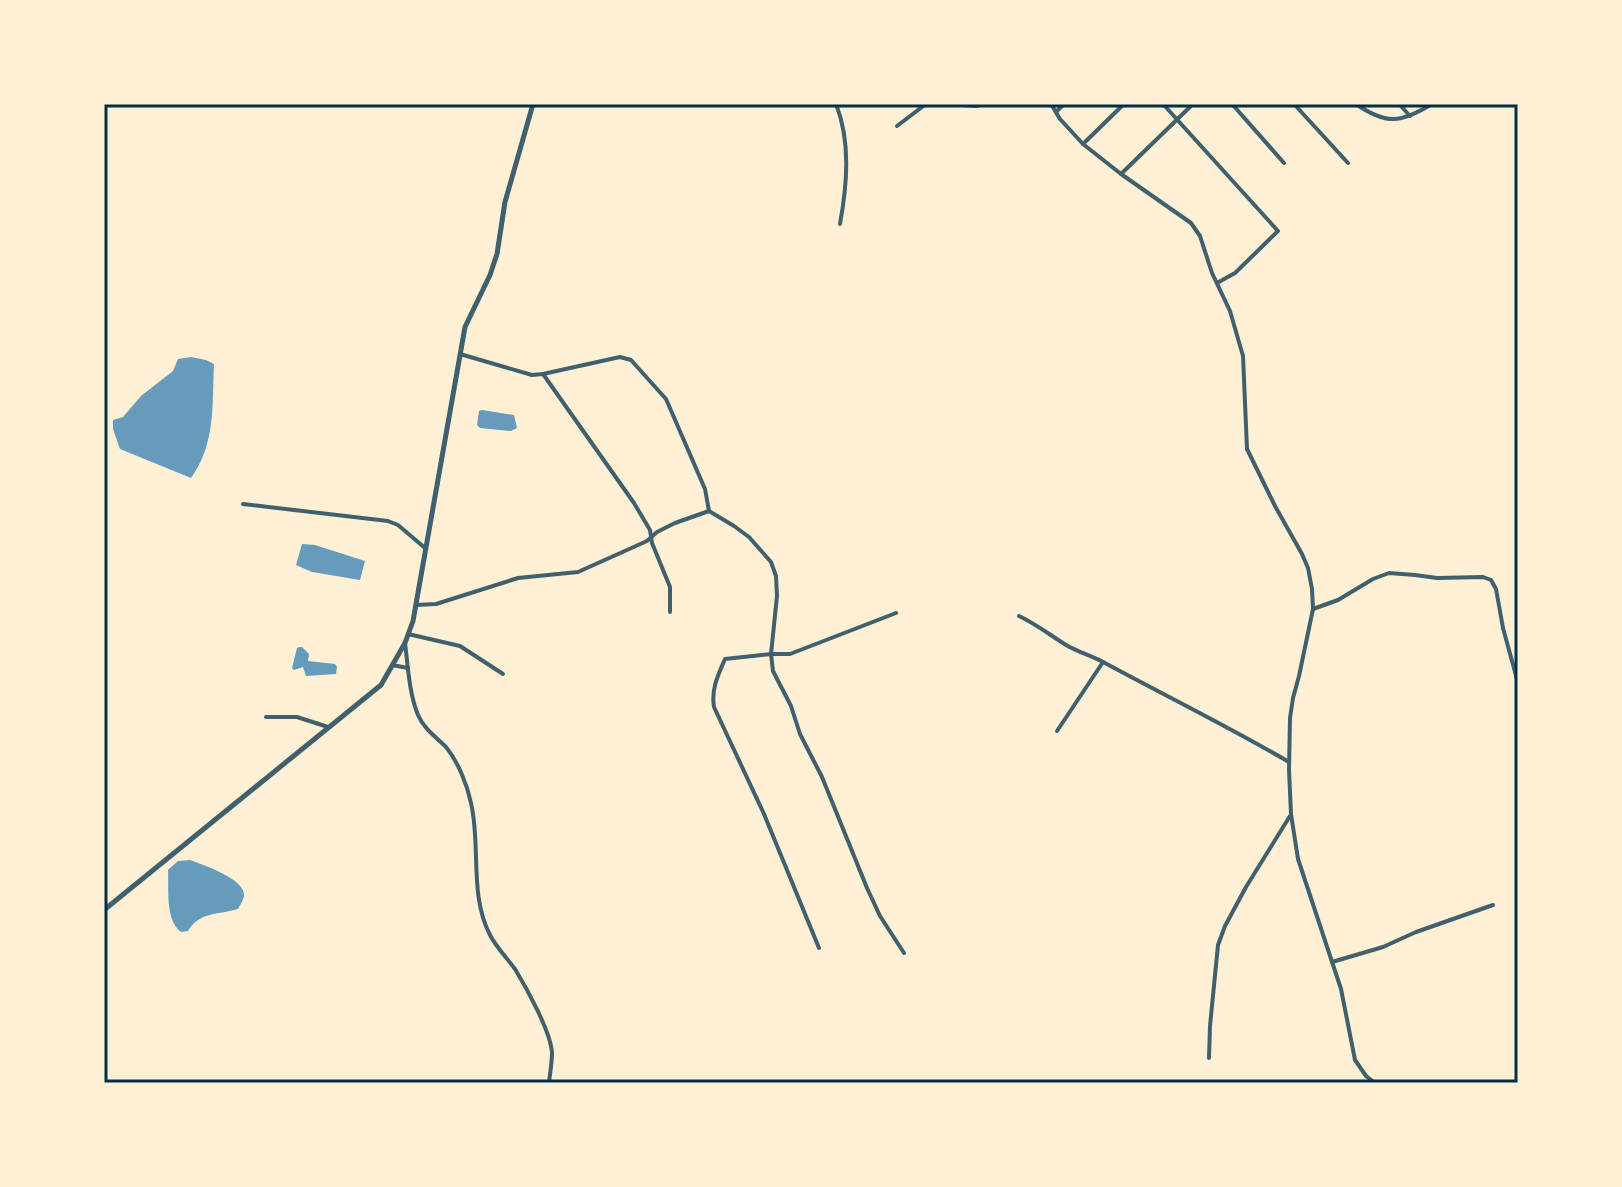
<svg xmlns="http://www.w3.org/2000/svg" width="1622" height="1187" font-family="'Libre Baskerville',serif">
<style>
.water{fill:#669bbc}
.lines{fill:none;stroke-linecap:round;stroke-linejoin:round}
.minor{stroke:#3f606c;stroke-width:4}
.tertiary{stroke:#3f606c;stroke-width:5}
.neatline{fill:none;stroke:#003049;stroke-width:3}
</style>
<rect width="100%" height="100%" fill="#fdf0d5"/>
<g class="water">
<path d="M191,357L206,360L214,364C212,405 216,443 191,478L120,449L113,429V420L123,417L141,396L173,371L178,359Z"/>
<path d="M482,410L514,415L517,428L511,431L480,428L477,425L479,411Z"/>
<path d="M302,544L315,545L365,561L360,580L312,572L296,565Z"/>
<path d="M299,647H302L309,654L308,661L335,664L337,667L336,674L306,676L303,667L294,670L292,668L297,648Z"/>
<path d="M190,860C203,865 246,879 244,896C243,901 240,905 238,909C219,915 200,911 188,931L181,932C165,920 169,889 168,870L178,861Z"/>
</g>
<g class="lines">
<g class="minor">
<path d="M836,104C851,142 847,185 840,224"/>
<path d="M948,104L977,106L982,104"/>
<path d="M1051,104L1060,119L1083,144L1121,174L1191,223L1200,236L1212,273L1230,311L1243,356L1247,449L1275,506L1302,554L1308,568L1312,589L1313,609L1299,676L1293,698L1290,718L1289,770L1291,814L1298,859L1341,989L1355,1060L1366,1076L1375,1083"/>
<path d="M1163,104L1278,231L1235,273L1217,283"/>
<path d="M1232,104L1284,163"/>
<path d="M1294,104L1348,163"/>
<path d="M1356,104C1386,125 1401,123 1432,104"/>
<path d="M1399,104L1410,116"/>
<path d="M1056,112L1064,104"/>
<path d="M897,126L926,104"/>
<path d="M1083,144L1124,104"/>
<path d="M1121,174L1193,104"/>
<path d="M460,354L532,375L543,374L634,503L650,530L652,543L670,587V612"/>
<path d="M543,374L620,357L631,360L666,399L705,489L709,511L734,526L749,537L771,562L776,576L777,596L771,654L773,671L791,706L800,734L822,777L867,888L880,916L904,953"/>
<path d="M243,504L388,521L398,525L425,548"/>
<path d="M416,605L436,604L518,578L578,572L647,541L657,532L675,523L709,511"/>
<path d="M1313,609L1338,600L1373,579L1389,573L1415,575L1437,578L1483,577L1491,580L1496,589L1503,628L1518,683"/>
<path d="M1019,616C1036,624 1050,635 1066,645C1078,652 1092,656 1105,663C1166,696 1229,727 1289,762"/>
<path d="M408,634L460,646L503,674"/>
<path d="M405,643C408,666 409,693 418,715C424,729 436,737 446,747C458,762 467,784 471,803C481,845 469,895 490,935C496,947 507,958 515,969C526,987 551,1032 552,1053C552,1062 550,1073 549,1083"/>
<path d="M392,665L408,668"/>
<path d="M266,717H297L328,727"/>
<path d="M1057,731L1103,662"/>
<path d="M819,948L764,814L714,707C711,689 718,675 725,659L771,654H790L896,613"/>
<path d="M1332,962L1383,947L1416,932L1493,905"/>
<path d="M1209,1058L1210,1026L1218,945L1225,926L1246,887L1290,816"/>
</g>
<path class="tertiary" d="M104,910L381,685L405,643L413,621L465,327L490,275L497,254L505,202L533,104"/>
</g>
<rect width="1622" height="1187" fill="none" stroke="#fdf0d5" stroke-width="212"/>
<rect x="106" y="106" width="1410" height="975" class="neatline"/>
</svg>
